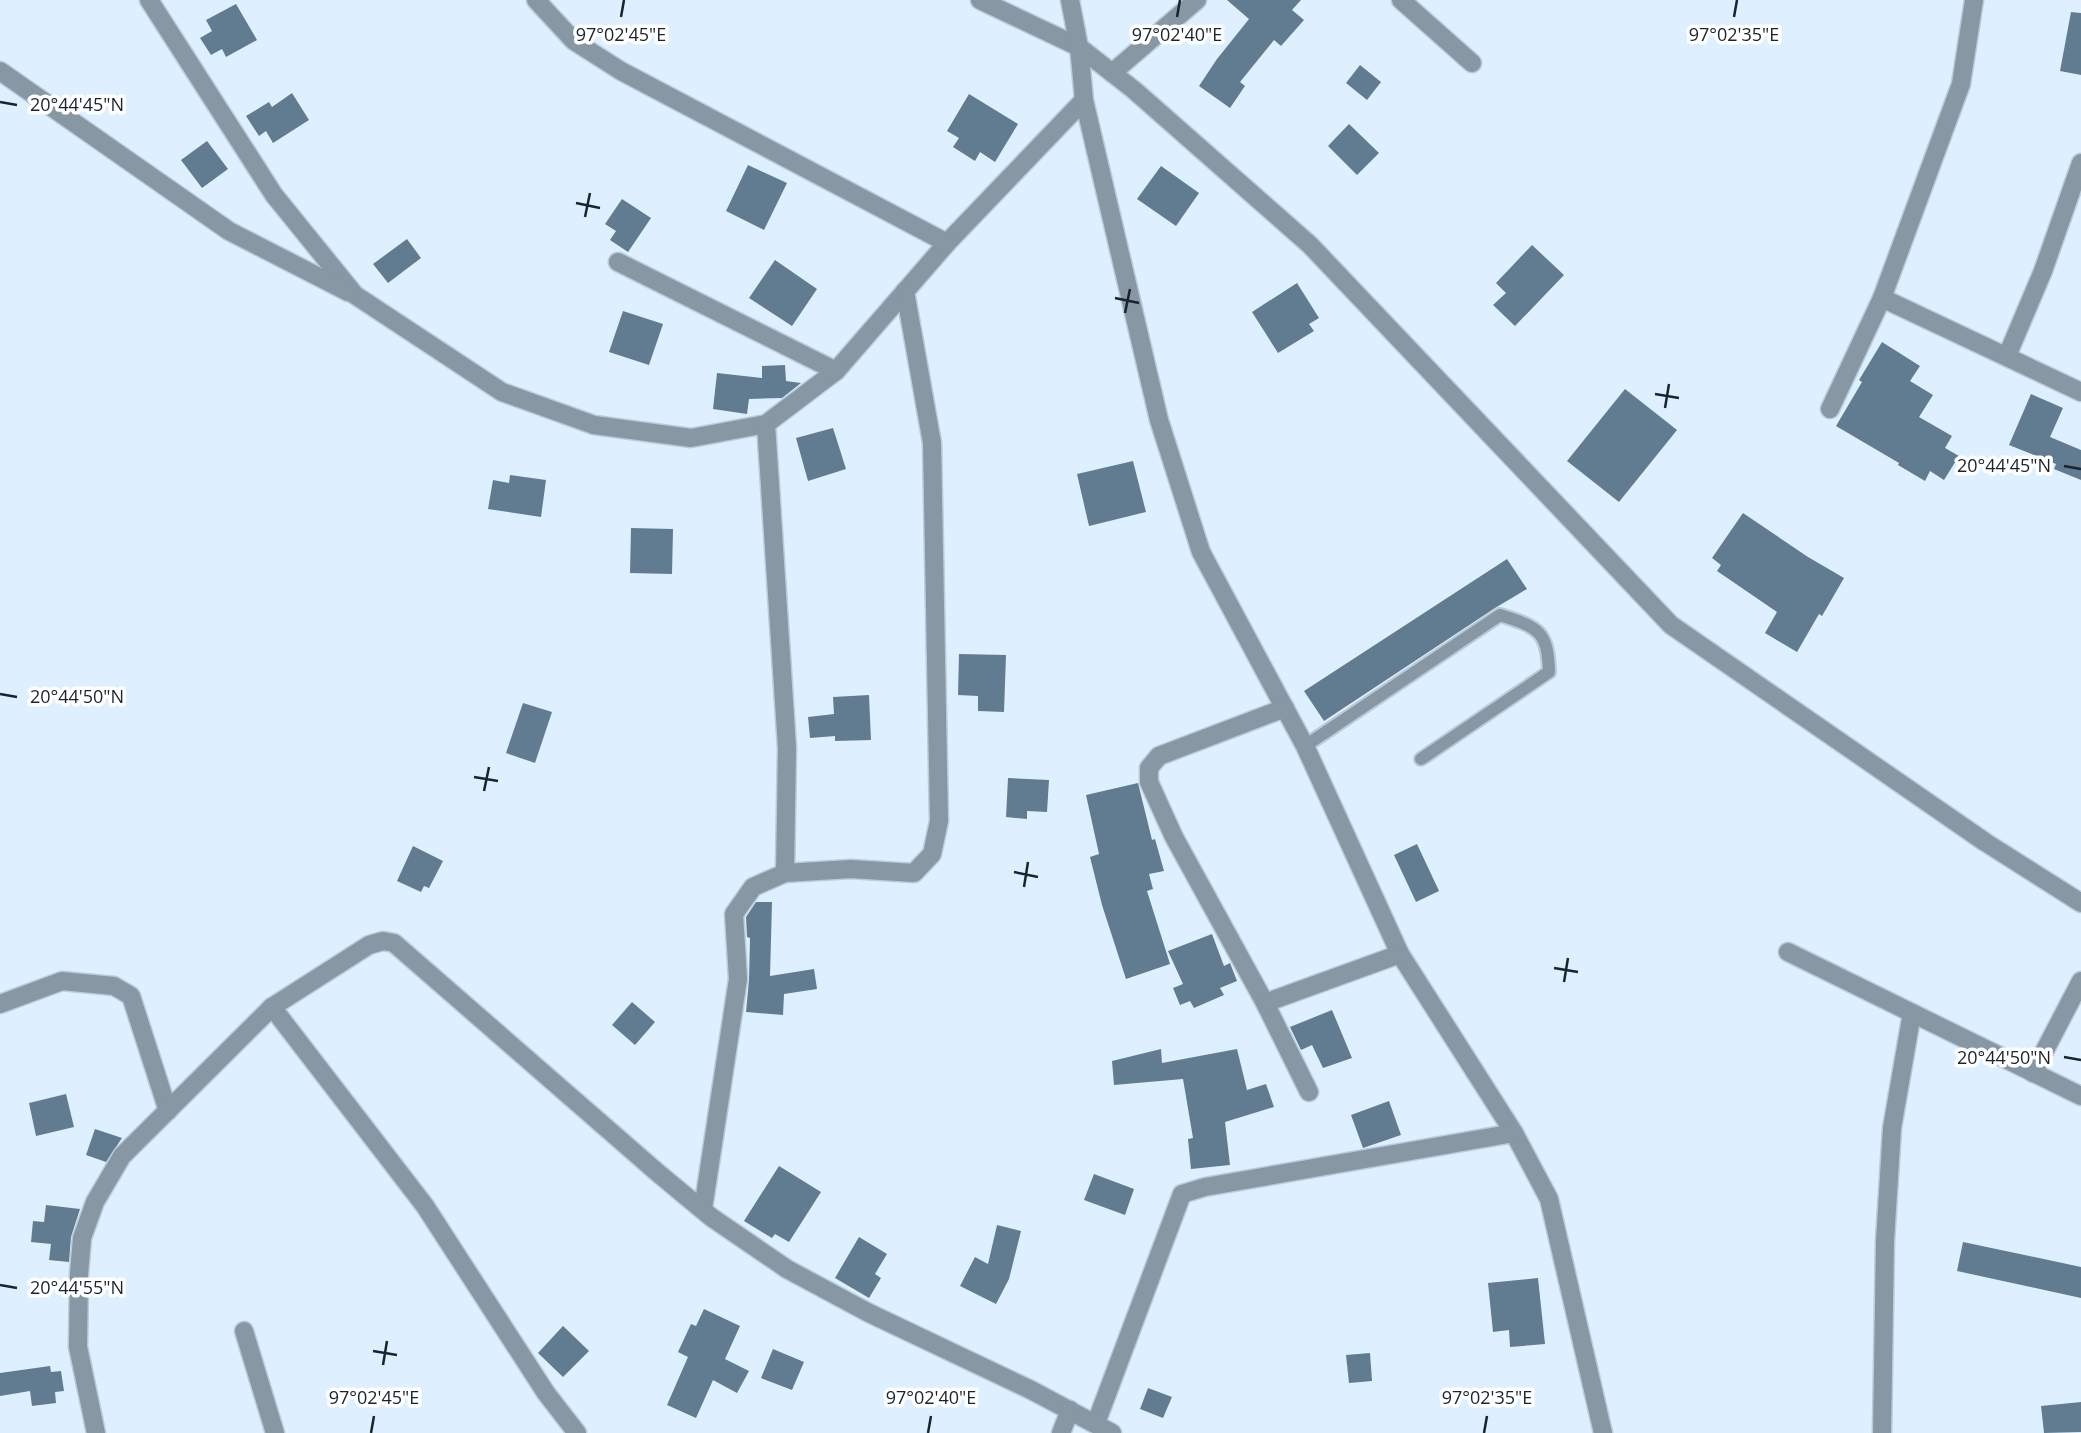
<svg xmlns="http://www.w3.org/2000/svg" width="2081" height="1433" font-family="'Open Sans',sans-serif">
<style>
.building{fill:#617b91}
.lines{fill:none;stroke-linecap:round;stroke-linejoin:round}
.service-casing{stroke:#bbcbd9;stroke-width:16}
.minor-casing{stroke:#bbcbd9;stroke-width:21}
.service{stroke:#8797a4;stroke-width:12}
.minor{stroke:#8797a4;stroke-width:18}
.ticks{fill:none;stroke:#19242d;stroke-width:2.5}
.ticks-label{font-size:18px;text-anchor:middle;fill:#19242d;stroke:#fff;stroke-width:7;stroke-linejoin:round;paint-order:stroke}
</style>
<rect width="100%" height="100%" fill="#def0ff"/>
<g class="building">
<path d="M1227,0H1301L1292,10L1304,20L1281,46L1274,40L1240,82L1245,86L1230,108L1199,86L1217,59L1249,19Z"/>
<path d="M236,4L257,40L226,57L222,49L211,55L200,38L212,31L206,20Z"/>
<path d="M2071,12L2081,13V75L2060,71Z"/>
<path d="M1360,65L1381,82L1367,100L1346,83Z"/>
<path d="M292,93L309,120L273,143L266,131L259,136L246,116L269,102L272,107Z"/>
<path d="M969,94L1018,124L995,162L980,152L975,161L953,147L959,138L947,131Z"/>
<path d="M1349,124L1379,153L1357,175L1328,146Z"/>
<path d="M207,141L228,169L202,188L181,160Z"/>
<path d="M748,165L787,183L764,230L726,211Z"/>
<path d="M1161,166L1199,193L1176,226L1137,199Z"/>
<path d="M622,199L651,218L628,252L610,240L616,231L605,224Z"/>
<path d="M407,239L421,258L388,283L373,264Z"/>
<path d="M1532,245L1564,275L1515,326L1493,305L1506,293L1496,283Z"/>
<path d="M775,260L817,289L792,326L749,298Z"/>
<path d="M1297,283L1319,318L1309,324L1314,331L1278,353L1252,312Z"/>
<path d="M623,311L663,324L649,365L609,352Z"/>
<path d="M1882,342L1920,366L1910,381L1933,395L1919,417L1952,436L1945,448L1959,456L1944,480L1930,471L1925,481L1898,465L1899,463L1836,426L1862,382L1859,380Z"/>
<path d="M785,365L786,381L801,383L782,398L749,399L747,414L713,409L717,373L762,378V366Z"/>
<path d="M1625,389L1677,430L1619,502L1567,461Z"/>
<path d="M2031,394L2063,408L2050,437L2081,450V480L2054,469L2056,464L2009,445Z"/>
<path d="M833,428L846,469L808,481L796,438Z"/>
<path d="M1133,461L1146,512L1089,526L1077,474Z"/>
<path d="M510,475L546,480L541,517L488,509L493,480L509,483Z"/>
<path d="M1743,513L1808,557L1844,578L1822,616L1819,614L1797,652L1765,633L1777,612L1717,571L1721,565L1712,558Z"/>
<path d="M631,528L673,529L672,574L630,573Z"/>
<path d="M1507,559L1527,589L1495,608L1324,721L1304,691Z"/>
<path d="M959,654L1006,655L1004,712L978,711V696L958,695Z"/>
<path d="M869,695L871,740L835,741V736L810,738L808,717L834,714L833,697Z"/>
<path d="M523,703L552,712L535,763L506,753Z"/>
<path d="M1008,778L1049,780L1047,812L1027,811V819L1006,817Z"/>
<path d="M1138,783L1152,840L1155,839L1164,871L1149,874L1153,889L1147,891L1170,964L1126,979L1102,905L1090,857L1099,854L1086,795Z"/>
<path d="M1417,844L1439,891L1416,902L1394,855Z"/>
<path d="M413,846L443,861L429,888L424,886L421,892L397,881Z"/>
<path d="M756,902H772L770,976L814,969L817,989L784,994L783,1015L746,1012L749,980L750,938L747,937L746,917Z"/>
<path d="M1212,934L1224,966L1230,963L1237,981L1220,988L1224,995L1194,1008L1190,1001L1180,1005L1173,988L1183,984L1168,951Z"/>
<path d="M632,1002L655,1022L635,1045L612,1025Z"/>
<path d="M1332,1010L1352,1058L1323,1068L1312,1045L1301,1050L1290,1027Z"/>
<path d="M1161,1049L1162,1063L1237,1049L1247,1090L1266,1084L1274,1107L1225,1122L1230,1165L1191,1169L1188,1139L1193,1138L1183,1079L1114,1085L1112,1061Z"/>
<path d="M66,1094L74,1127L36,1136L29,1103Z"/>
<path d="M1389,1101L1401,1135L1363,1148L1351,1115Z"/>
<path d="M95,1129L122,1138L106,1162L86,1155Z"/>
<path d="M779,1166L821,1192L789,1242L775,1234L772,1238L744,1221Z"/>
<path d="M1094,1174L1134,1189L1125,1215L1084,1200Z"/>
<path d="M46,1205L80,1209L71,1237L69,1262L49,1260L51,1244L31,1242L33,1221L44,1222Z"/>
<path d="M997,1225L1021,1231L1009,1279L996,1304L960,1286L975,1257L988,1264Z"/>
<path d="M859,1237L887,1254L875,1274L881,1278L869,1298L835,1278Z"/>
<path d="M1963,1242L2081,1267V1298L1957,1271Z"/>
<path d="M1538,1278L1545,1344L1510,1347L1509,1330L1493,1332L1488,1283Z"/>
<path d="M704,1309L740,1326L725,1359L749,1371L737,1393L713,1380L696,1418L667,1405L688,1357L678,1352L691,1324L696,1326Z"/>
<path d="M563,1326L589,1351L563,1377L538,1353Z"/>
<path d="M773,1349L804,1362L792,1390L761,1378Z"/>
<path d="M1370,1353L1372,1381L1349,1383L1346,1355Z"/>
<path d="M50,1366L51,1372L61,1371L64,1391L55,1392L56,1403L32,1406L30,1391L0,1396V1373Z"/>
<path d="M1148,1388L1172,1397L1163,1418L1140,1409Z"/>
<path d="M2081,1402V1432L2044,1433L2041,1406Z"/>
</g>
<g class="lines">
<defs>
<path id="service" d="M1305,746L1500,615C1538,627 1548,631 1549,672L1421,759"/>
<g id="minor">
<path d="M149,0L274,195L355,295L502,392L594,425L691,438L766,424L836,371L947,243L1084,100"/>
<path d="M536,0L574,41L621,71L947,243"/>
<path d="M980,0L1079,47L1134,90L1310,245L1671,625L1985,842L2081,903"/>
<path d="M1070,0L1079,47L1084,100L1106,194L1159,420L1201,552L1305,746L1400,954L1514,1133L1549,1199L1603,1433"/>
<path d="M1401,0L1472,63"/>
<path d="M0,71L229,231L348,292"/>
<path d="M1112,73L1197,0"/>
<path d="M618,262L836,371"/>
<path d="M1882,298L2081,392"/>
<path d="M2007,356L2043,271L2081,163"/>
<path d="M1830,409L1882,298L1961,84L1974,0"/>
<path d="M766,424L787,748L785,873"/>
<path d="M1285,708L1159,756L1149,768V782L1174,837L1265,1003L1309,1092"/>
<path d="M1788,952L2081,1096"/>
<path d="M1265,1003L1400,954"/>
<path d="M0,1004L62,981L114,986L131,996L168,1111"/>
<path d="M272,1007L425,1206L546,1393L577,1433"/>
<path d="M2033,1073L2081,981"/>
<path d="M703,1209L738,979L734,914L753,887L785,873L851,869L914,873L932,854L939,821L932,443L905,291"/>
<path d="M244,1331L275,1433"/>
<path d="M1096,1423L1182,1194L1205,1187L1514,1133"/>
<path d="M96,1433L78,1347L79,1274L82,1238L95,1202L122,1156L272,1007L369,945L383,941L394,943L658,1173L711,1217L787,1269L869,1313L1031,1390L1112,1433"/>
<path d="M1061,1433L1070,1410"/>
<path d="M1882,1433L1885,1241L1892,1128L1912,1013"/>
</g>
</defs>
<use href="#service" class="service-casing"/>
<use href="#minor" class="minor-casing"/>
<use href="#service" class="service"/>
<use href="#minor" class="minor"/>
</g>
<path class="ticks" d="M621,17L624,0M1177,17L1180,0M1734,17L1737,0M0,102L17,105M576,203L600,208M585,217L590,193M1115,298L1139,303M1125,313L1130,289M1655,394L1679,398M1665,408L1669,384M2064,466L2081,469M0,694L17,697M474,777L498,781M484,791L489,767M1014,872L1038,877M1024,887L1028,862M1554,968L1578,972M1564,982L1568,958M2064,1057L2081,1060M0,1285L17,1288M373,1351L397,1355M383,1365L387,1341M371,1433L374,1416M928,1433L931,1416M1484,1433L1487,1416"/>
<g class="ticks-label">
<text x="621" y="41">97°02'45"E</text>
<text x="1177" y="41">97°02'40"E</text>
<text x="1734" y="41">97°02'35"E</text>
<text x="77" y="111">20°44'45"N</text>
<text x="2004" y="472">20°44'45"N</text>
<text x="77" y="703">20°44'50"N</text>
<text x="2004" y="1064">20°44'50"N</text>
<text x="77" y="1294">20°44'55"N</text>
<text x="374" y="1404">97°02'45"E</text>
<text x="931" y="1404">97°02'40"E</text>
<text x="1487" y="1404">97°02'35"E</text>
</g>
</svg>
